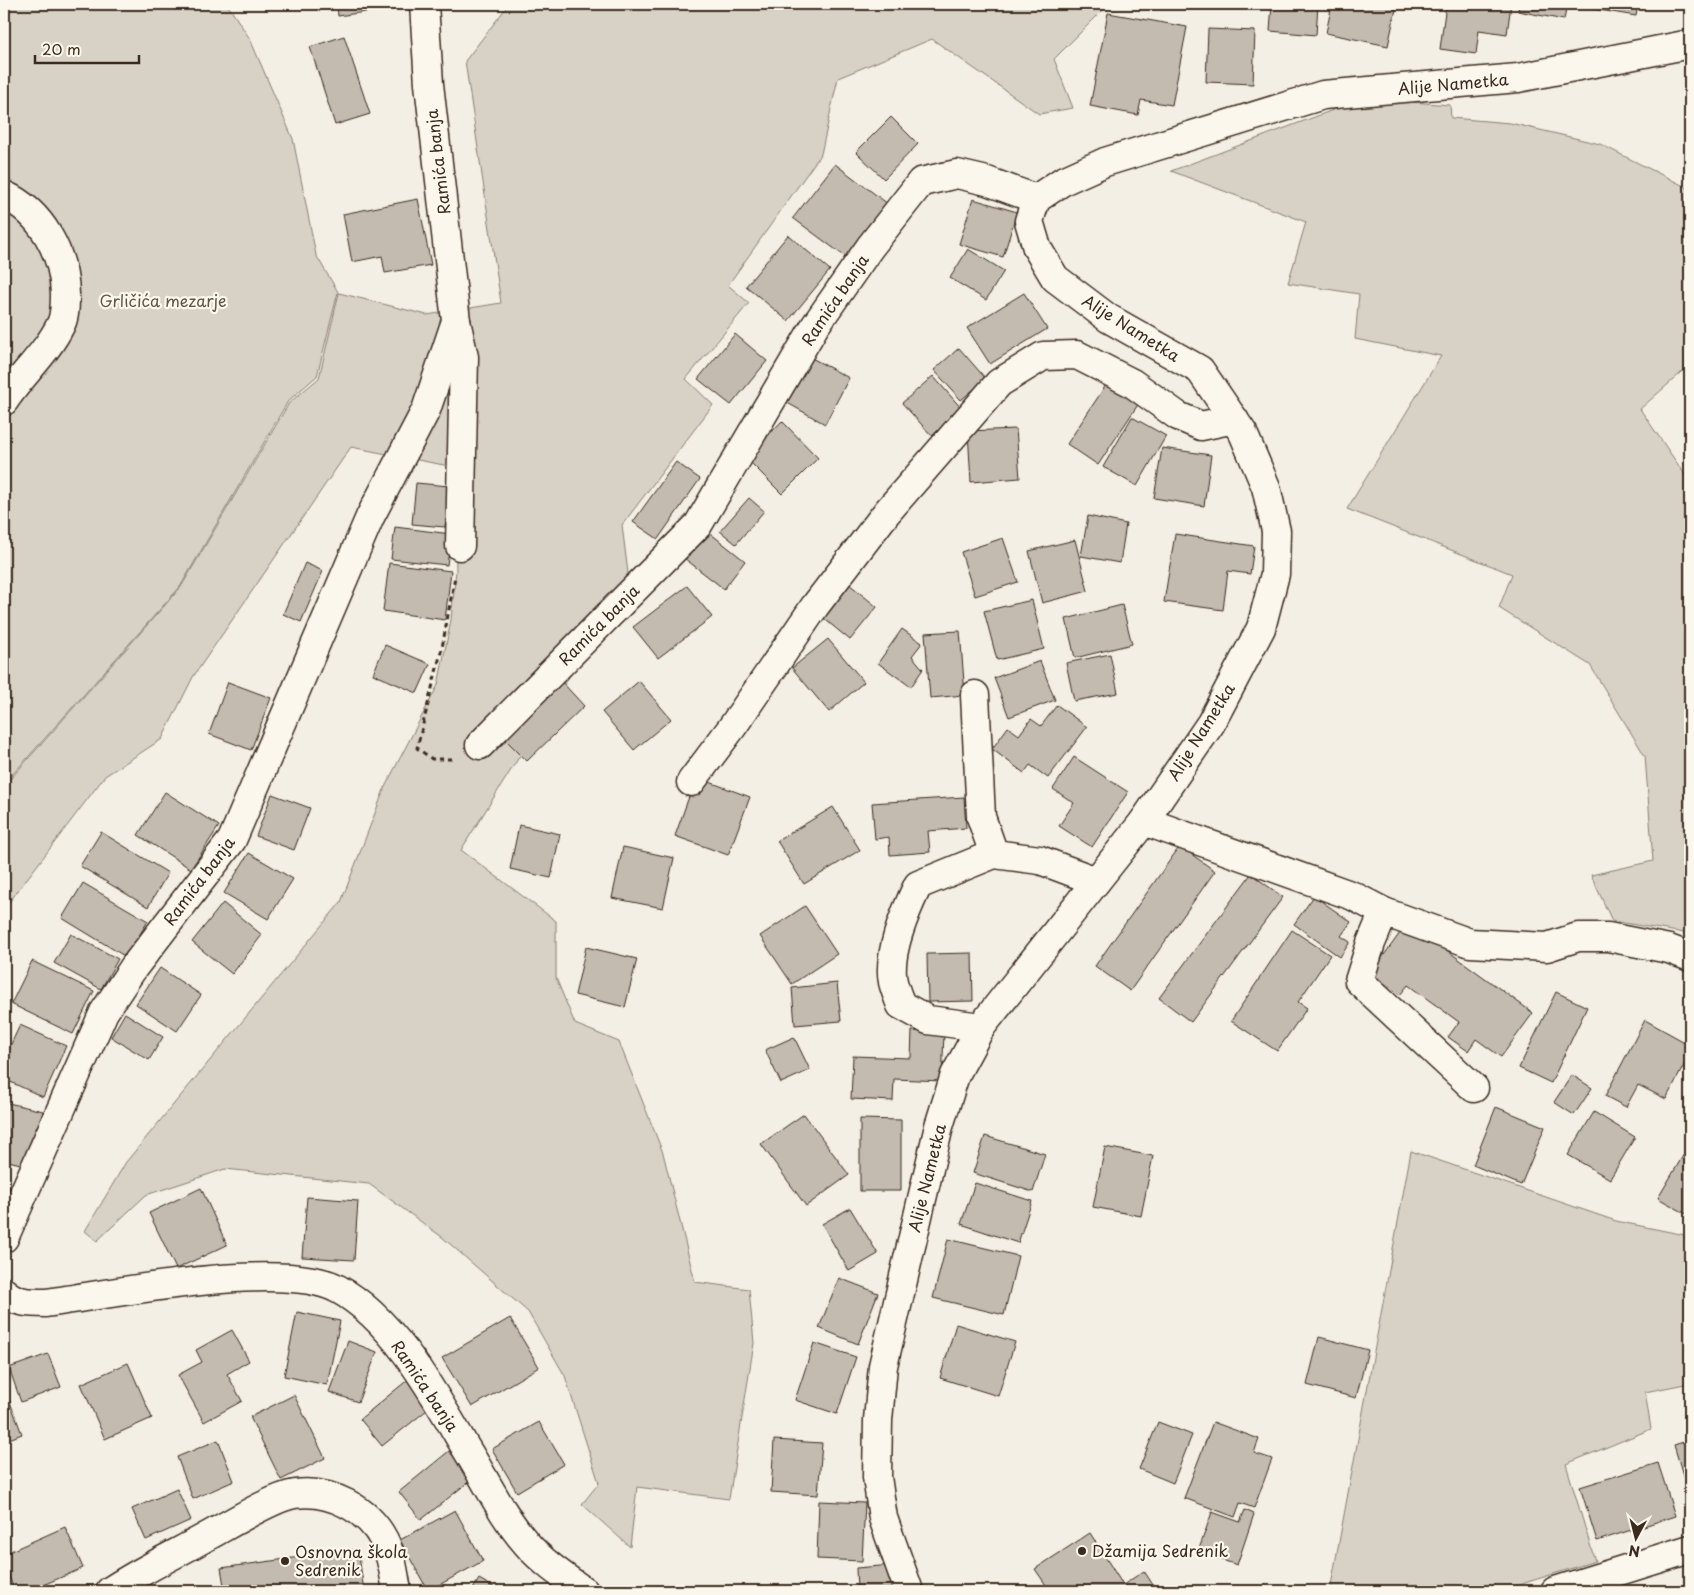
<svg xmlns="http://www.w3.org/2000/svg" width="1694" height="1595" font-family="'Playpen Sans',sans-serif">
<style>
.green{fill:#d8d1c6;stroke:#8a7e72}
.building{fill:#c3bbb0;stroke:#3b2a1e}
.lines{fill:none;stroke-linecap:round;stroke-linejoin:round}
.minor-casing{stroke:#3b2a1e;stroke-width:31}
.path{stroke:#3b2a1e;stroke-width:3;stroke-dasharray:5 4;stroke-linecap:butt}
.minor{stroke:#fbf7ec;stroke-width:28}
.poi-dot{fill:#3b2a1e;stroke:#fbf7ec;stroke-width:2}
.labels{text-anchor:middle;stroke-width:4.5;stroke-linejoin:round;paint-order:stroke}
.street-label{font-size:16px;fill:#3b2a1e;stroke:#fbf7ec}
.park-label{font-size:16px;fill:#625448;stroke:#fbf7ec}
.poi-label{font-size:16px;fill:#3b2a1e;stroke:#fbf7ec;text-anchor:start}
</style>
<rect width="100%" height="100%" fill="#f3efe4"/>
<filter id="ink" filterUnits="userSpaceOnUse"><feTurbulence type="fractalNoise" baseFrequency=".02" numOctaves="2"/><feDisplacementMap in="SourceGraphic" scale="10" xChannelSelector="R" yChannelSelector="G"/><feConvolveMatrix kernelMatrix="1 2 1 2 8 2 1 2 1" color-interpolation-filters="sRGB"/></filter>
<g filter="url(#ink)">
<g class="green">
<path d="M4,4H227L250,39L293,139L316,255L338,292L317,376L288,401L180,587L4,784Z"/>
<path d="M509,4H1109L1054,59L1073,108L1039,114L932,39L838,78L821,154L728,285L749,303L686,379L713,405L622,525L629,581L461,850L556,921V978L575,1024L619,1042L663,1153L695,1282L749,1289L754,1343L729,1499L637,1487L630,1547L582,1504L599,1483L565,1376L528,1312L442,1237L369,1184L225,1169L146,1195L97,1241L85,1231L126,1162L341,902L385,787L438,685L451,620L456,570L454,467L351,447L193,677L162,739L105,776L4,909V786L181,587L289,403L319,378L339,293L427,315L501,303L465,61Z"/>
<path d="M1399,101L1450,105L1451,118L1510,123L1600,144L1690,189V365L1640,409L1690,482V934L1612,921L1591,875L1653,861L1645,756L1590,665L1499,608L1512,574L1347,509L1441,356L1355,339L1359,294L1288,283L1306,222L1171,171L1349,104Z"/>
<path d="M1411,1151L1616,1221L1690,1236V1383L1645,1392L1651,1429L1566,1464L1595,1561L1499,1591H1330Z"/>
</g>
<g class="building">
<path d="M337,4H398L399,7L338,16Z"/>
<path d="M1272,4H1318L1316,35L1270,31Z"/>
<path d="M1332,4H1397L1388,46L1326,33Z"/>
<path d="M1446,4H1511L1507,34L1479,30L1476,54L1440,49Z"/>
<path d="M1519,4H1567L1564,20L1518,11Z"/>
<path d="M1582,4H1638L1636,16L1581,7Z"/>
<rect x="1656" y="4" width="34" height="2"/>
<path d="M1108,13L1187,27L1172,105L1141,100L1138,115L1090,106Z"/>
<path d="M1208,29L1255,31L1253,84L1206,82Z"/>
<path d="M344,36L370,114L335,125L310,47Z"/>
<path d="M891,117L918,144L884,179L856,152Z"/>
<path d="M835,164L888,204L847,258L793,218Z"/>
<path d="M418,199L431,265L385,273L382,256L352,262L343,214Z"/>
<path d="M973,199L1017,212L1003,257L959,244Z"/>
<path d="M788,235L830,270L788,321L746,286Z"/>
<path d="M968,249L1004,271L986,300L950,278Z"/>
<path d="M1024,293L1047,329L990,364L967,328Z"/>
<path d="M735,334L767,361L731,405L698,379Z"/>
<path d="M959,348L986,379L961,400L934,370Z"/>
<path d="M806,355L849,378L825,424L782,400Z"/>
<path d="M933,376L962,409L932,436L902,403Z"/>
<path d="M1110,379L1141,400L1098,465L1067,444Z"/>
<path d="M1132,417L1166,436L1137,486L1103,467Z"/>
<path d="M782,421L818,458L782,494L746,458Z"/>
<path d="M1016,429L1020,478L971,482L968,431Z"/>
<path d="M1162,448L1211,455L1204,506L1154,498Z"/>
<path d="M676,462L700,479L658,539L633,522Z"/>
<path d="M416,483L449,486L445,527L412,524Z"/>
<path d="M749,498L764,511L736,544L720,531Z"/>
<path d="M1088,516L1126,524L1120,563L1081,556Z"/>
<path d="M395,527L451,534L447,565L391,559Z"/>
<path d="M706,530L745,561L724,589L684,558Z"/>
<path d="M1175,534L1254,546L1250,574L1228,571L1223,610L1164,602Z"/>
<path d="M1003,538L1018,582L975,596L961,552Z"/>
<path d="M1075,540L1088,591L1042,603L1029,551Z"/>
<path d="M305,563L323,571L301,622L283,614Z"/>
<path d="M389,563L451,571L445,620L383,611Z"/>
<path d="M843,579L877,607L850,640L816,612Z"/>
<path d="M687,586L712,617L658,658L633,627Z"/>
<path d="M1032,600L1044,649L997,660L984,611Z"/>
<path d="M1122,605L1132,644L1075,658L1066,619Z"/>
<path d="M902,629L922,643L912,656L923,669L911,687L878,663Z"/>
<path d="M960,631L965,695L930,698L925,633Z"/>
<path d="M828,639L864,682L829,712L792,668Z"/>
<path d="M385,645L430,664L417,693L373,674Z"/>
<path d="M1110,654L1118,693L1074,701L1066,663Z"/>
<path d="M1040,661L1055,700L1009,717L994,678Z"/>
<path d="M639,681L671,719L634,750L602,712Z"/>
<path d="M228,682L271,698L251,750L209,734Z"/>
<path d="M562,682L584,706L527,761L504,738Z"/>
<path d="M1057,705L1087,727L1048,778L1030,765L1024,773L992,749L1008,727L1019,735L1031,719L1041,726Z"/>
<path d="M1074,757L1128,792L1092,847L1059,826L1074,803L1053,789Z"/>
<path d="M696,777L750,797L728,855L675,836Z"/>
<path d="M165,792L219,826L191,869L138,835Z"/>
<path d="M272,794L310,808L294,850L256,836Z"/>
<path d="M964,797L966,828L928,831L930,852L890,855L889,837L875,839L872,803Z"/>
<path d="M833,807L860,850L804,884L777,841Z"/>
<path d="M519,825L560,834L551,878L510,869Z"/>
<path d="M101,832L168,873L148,907L80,866Z"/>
<path d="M1180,846L1215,871L1130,991L1095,966Z"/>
<path d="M623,847L674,858L663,908L612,898Z"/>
<path d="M249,853L293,879L268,919L224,893Z"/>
<path d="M1251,874L1283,897L1191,1022L1159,998Z"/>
<path d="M83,883L148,921L126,957L62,918Z"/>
<path d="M1314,896L1351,922L1341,936L1350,942L1340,957L1294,924Z"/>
<path d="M223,903L262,935L232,974L192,942Z"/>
<path d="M805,906L837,954L792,984L760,936Z"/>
<path d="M1408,922L1533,1013L1501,1057L1476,1039L1468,1051L1448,1037L1459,1022L1408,985L1400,995L1371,973Z"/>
<path d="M1292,930L1330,955L1298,1002L1307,1008L1277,1051L1231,1021Z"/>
<path d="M71,934L118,959L101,989L54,963Z"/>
<path d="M586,947L637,959L625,1007L575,995Z"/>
<path d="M972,953L973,1001L928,1002L927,954Z"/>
<path d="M32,961L94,991L73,1034L11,1004Z"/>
<path d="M160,968L201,995L177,1031L136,1004Z"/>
<path d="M837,983L841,1021L795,1025L792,988Z"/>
<path d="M1556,992L1587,1007L1551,1083L1519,1068Z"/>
<path d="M125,1013L163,1037L149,1060L111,1037Z"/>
<path d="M1645,1020L1690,1045V1054L1666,1099L1638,1085L1626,1107L1605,1096Z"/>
<path d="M20,1025L66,1046L43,1097L4,1079V1059Z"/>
<path d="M912,1031L944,1033L942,1081L894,1079L893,1101L851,1099L853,1056L911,1058Z"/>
<path d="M794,1037L810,1070L781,1083L765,1050Z"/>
<path d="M1572,1075L1592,1088L1574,1115L1554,1102Z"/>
<path d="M4,1102L43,1111L29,1166L4,1160Z"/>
<path d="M1496,1107L1545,1127L1521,1185L1473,1165Z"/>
<path d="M1594,1112L1635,1137L1610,1179L1568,1155Z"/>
<path d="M804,1114L849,1175L806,1206L761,1144Z"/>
<path d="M860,1119L901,1120V1191H860Z"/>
<path d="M985,1136L1045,1154L1033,1192L973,1173Z"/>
<path d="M1690,1144V1216L1658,1198Z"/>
<path d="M1105,1147L1153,1156L1141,1216L1093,1207Z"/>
<path d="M975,1183L1032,1201L1018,1243L961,1224Z"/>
<path d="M201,1188L227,1245L176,1269L149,1213Z"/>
<path d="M307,1197L358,1201L354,1260L302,1257Z"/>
<path d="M850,1208L878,1254L849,1271L822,1224Z"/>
<path d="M948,1239L1018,1256L1004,1315L933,1298Z"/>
<path d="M839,1278L878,1293L858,1344L819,1328Z"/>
<path d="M297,1312L340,1321L327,1385L284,1376Z"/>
<path d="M510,1318L539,1367L472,1407L442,1358Z"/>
<path d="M956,1324L1015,1342L998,1396L940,1378Z"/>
<path d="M232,1330L249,1361L227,1374L242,1401L204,1422L178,1375L202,1362L196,1350Z"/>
<path d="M1319,1337L1368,1350L1356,1398L1307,1385Z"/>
<path d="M348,1341L377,1352L358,1402L329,1392Z"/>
<path d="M814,1343L856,1357L837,1414L795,1400Z"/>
<path d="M48,1354L61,1387L21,1402L9,1368Z"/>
<path d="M128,1363L152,1418L105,1439L81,1384Z"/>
<path d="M410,1378L432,1406L382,1446L360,1419Z"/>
<path d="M4,1386L22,1434L4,1441Z"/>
<path d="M294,1395L325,1458L281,1480L250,1417Z"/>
<path d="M539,1422L564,1464L517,1492L492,1449Z"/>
<path d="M1158,1422L1192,1435L1173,1483L1139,1469Z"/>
<path d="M1213,1422L1259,1439L1254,1453L1272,1459L1254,1508L1240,1503L1235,1517L1184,1498Z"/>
<path d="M218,1440L234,1481L193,1499L177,1457Z"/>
<path d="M774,1440L822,1443L818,1495L771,1492Z"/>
<path d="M1690,1440V1499L1674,1445Z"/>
<path d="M449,1451L472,1479L421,1520L399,1492Z"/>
<path d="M1658,1463L1675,1516L1597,1541L1580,1487Z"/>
<path d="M177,1489L191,1520L146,1540L132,1509Z"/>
<path d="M819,1501L865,1503L862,1561L817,1559Z"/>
<path d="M455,1510L483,1561L428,1591L400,1540Z"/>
<path d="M1245,1510L1254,1514L1237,1565L1198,1552L1212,1512L1240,1522Z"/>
<path d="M65,1527L83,1568L29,1591H15L4,1565V1554Z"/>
<path d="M1090,1533L1123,1585L1144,1571L1157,1591H1050L1035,1569Z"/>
<path d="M358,1549L364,1591H225L221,1568Z"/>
<path d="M893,1565L895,1591H857L856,1568Z"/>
<path d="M479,1579L500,1591H472Z"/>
</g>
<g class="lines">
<defs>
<g id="minor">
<path d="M4,195C42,212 64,254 65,294C65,304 65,316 61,324C47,353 21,375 4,401"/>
<path d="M456,321L464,357L460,546"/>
<path d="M975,695L981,817L994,854"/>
<path d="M480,745L698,525L815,326L870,247L921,182L957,174L987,181L1036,199"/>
<path d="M691,782L733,726L815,606L887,512L999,383L1043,356L1077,355L1132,383L1178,416L1201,426L1234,419"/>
<path d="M1144,821L1353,896L1384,912L1470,943L1547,947L1578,937H1608L1669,949L1690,957"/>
<path d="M1384,912L1371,943L1359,981L1474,1088"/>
<path d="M981,1027L928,1020L901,1005C898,997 895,990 893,982C887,954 906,910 918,885L994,854L1040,860L1096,881"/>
<path d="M4,1238L104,1012L134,967L232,840L370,517L426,410L456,321L429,84L424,4"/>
<path d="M4,1292C16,1303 30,1303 46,1303C112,1294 283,1259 338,1289C395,1320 435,1396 467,1450C486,1481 502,1515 526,1543C542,1562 563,1576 584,1591"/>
<path d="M110,1591C140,1571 174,1555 206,1537C227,1526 273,1497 295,1494C330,1489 368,1509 384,1540C392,1556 394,1574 397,1591"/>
<path d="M909,1591L883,1518L877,1477L878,1420L883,1366L939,1126L955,1075L981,1027L1144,821L1211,723L1261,628L1275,574L1276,531L1266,487L1243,433L1200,370L1108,318L1055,278L1037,248L1029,221L1036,199L1063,181L1105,162L1323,95L1518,78L1690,44"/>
<path d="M1555,1591L1690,1549"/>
</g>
</defs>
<use href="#minor" class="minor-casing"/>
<path class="path" d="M452,759H432L417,748L442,648L455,576"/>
<use href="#minor" class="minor"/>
</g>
</g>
<g class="poi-dot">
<circle cx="1082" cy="1551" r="5"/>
<circle cx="285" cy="1561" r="5"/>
</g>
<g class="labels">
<g class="street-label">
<text transform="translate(1453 84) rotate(-5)" y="6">Alije Nametka</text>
<text transform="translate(438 162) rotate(-97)" y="6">Ramića banja</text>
<text transform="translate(835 300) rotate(-56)" y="6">Ramića banja</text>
<text transform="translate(1131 328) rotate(32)" y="6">Alije Nametka</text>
<text transform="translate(599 625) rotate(-45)" y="6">Ramića banja</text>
<text transform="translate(1201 732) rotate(-58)" y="6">Alije Nametka</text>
<text transform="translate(199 881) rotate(-53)" y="6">Ramića banja</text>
<text transform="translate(927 1178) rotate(-76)" y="6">Alije Nametka</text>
<text transform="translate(425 1386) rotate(56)" y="6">Ramića banja</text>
</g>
<g class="park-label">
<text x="163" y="307">Grličića mezarje</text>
</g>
<g class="poi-label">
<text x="1092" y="1557">Džamija Sedrenik</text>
<text x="295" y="1558">Osnovna škola<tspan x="295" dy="18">Sedrenik</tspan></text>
</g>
</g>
<rect width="1694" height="1595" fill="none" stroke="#fbf7ec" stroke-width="20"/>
<rect x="10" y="10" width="1674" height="1575" fill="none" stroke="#3b2a1e" stroke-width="2" filter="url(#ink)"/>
<g transform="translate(1636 1538) rotate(187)" stroke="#fbf7ec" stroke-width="4" paint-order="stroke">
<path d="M0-4L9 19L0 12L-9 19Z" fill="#3b2a1e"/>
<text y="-8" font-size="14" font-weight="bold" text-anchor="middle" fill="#3b2a1e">N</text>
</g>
<path d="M35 55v8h104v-8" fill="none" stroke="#3b2a1e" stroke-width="2.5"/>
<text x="42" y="55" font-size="15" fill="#3b2a1e" stroke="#fbf7ec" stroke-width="4" paint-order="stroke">20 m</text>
</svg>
